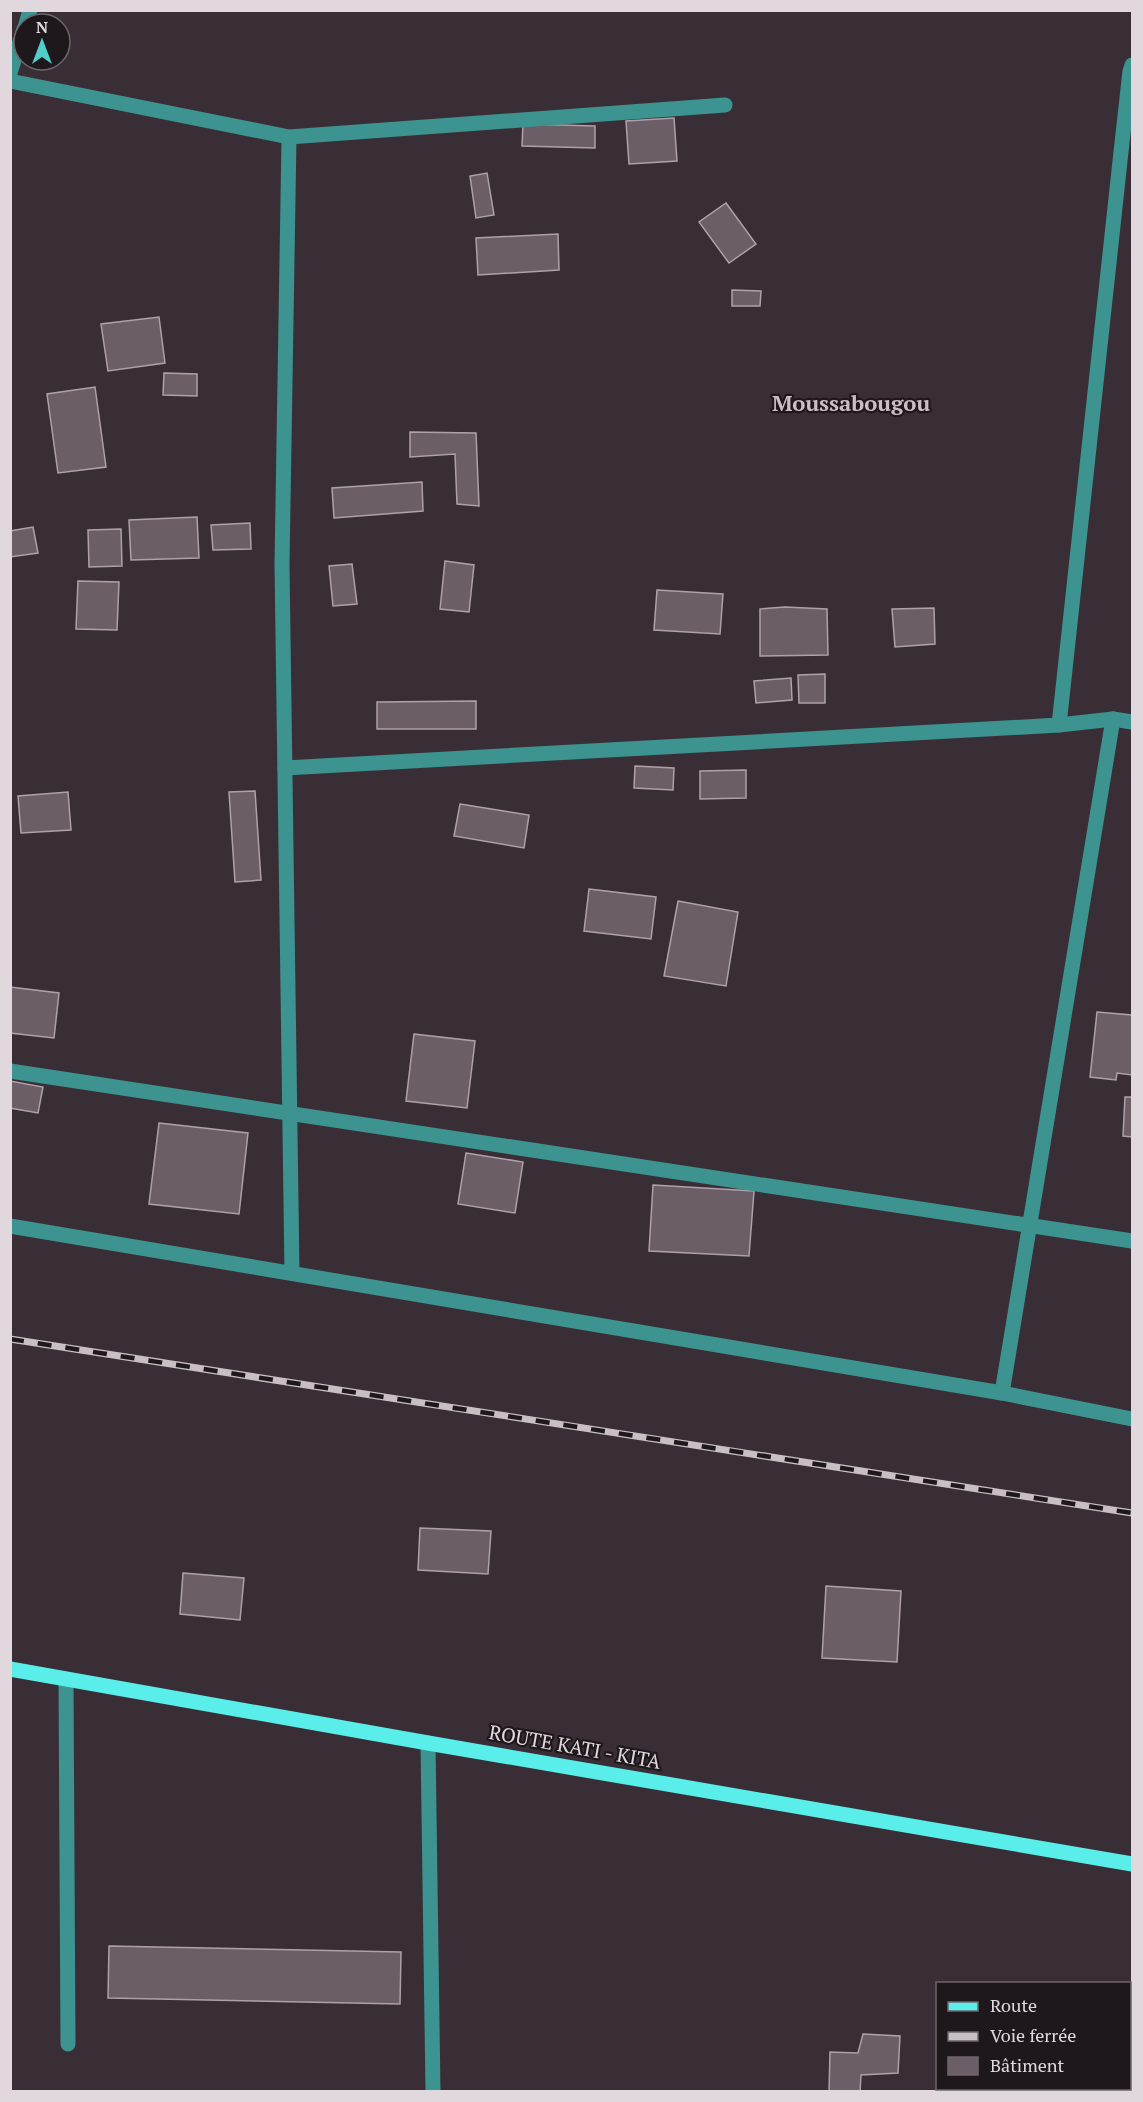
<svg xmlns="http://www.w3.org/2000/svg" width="1143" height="2102" font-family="'PT Serif',serif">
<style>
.building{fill:#6b5e66;stroke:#afa1ab;stroke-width:1.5}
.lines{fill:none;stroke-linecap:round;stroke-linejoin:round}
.minor{stroke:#3c9390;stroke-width:15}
.major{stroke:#59eee9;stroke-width:15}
.rail-casing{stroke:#c7bfc4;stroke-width:7}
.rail{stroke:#1e181c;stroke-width:4.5;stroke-dasharray:14;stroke-linecap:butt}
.labels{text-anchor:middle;stroke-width:4.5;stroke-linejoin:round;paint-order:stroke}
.street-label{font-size:20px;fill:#e0d8dd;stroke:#1e181c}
.quarter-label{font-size:22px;font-weight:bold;fill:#ccbec8;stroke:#1e181c}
</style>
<rect width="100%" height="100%" fill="#3a2e36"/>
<g class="building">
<path d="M674,118L677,161L629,164L626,121Z"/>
<path d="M523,124L595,126V148L522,146Z"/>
<path d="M487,173L494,215L476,218L470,176Z"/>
<path d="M726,203L756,244L729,263L699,222Z"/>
<path d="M558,234L559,270L478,275L476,238Z"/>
<path d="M732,290L761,291L760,306H732Z"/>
<path d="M159,317L165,363L108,371L101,324Z"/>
<path d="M164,373L197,374V396L163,395Z"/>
<path d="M95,387L106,467L58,473L47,394Z"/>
<path d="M410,432L476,433L479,506L457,504L455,454L410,457Z"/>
<path d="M422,482L423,511L334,518L332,488Z"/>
<path d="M197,517L199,558L131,560L129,520Z"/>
<path d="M250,523L251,549L213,550L211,525Z"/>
<path d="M33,527L38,553L10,557V531Z"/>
<path d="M121,529L122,566L89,567L88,530Z"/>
<path d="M445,561L474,565L469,612L440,609Z"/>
<path d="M352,564L357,604L333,606L329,566Z"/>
<path d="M78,581L119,582L117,630L76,629Z"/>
<path d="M657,590L723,594L720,634L654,630Z"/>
<path d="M785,607L827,609L828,655L760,656V609Z"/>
<path d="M934,608L935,644L895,647L892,609Z"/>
<path d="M825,674V703H799L798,675Z"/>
<path d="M791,678L792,700L756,703L754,681Z"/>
<path d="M476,701V729H377V702Z"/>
<path d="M635,766L674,768L673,790L634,788Z"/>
<path d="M746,770V798L700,799V771Z"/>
<path d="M255,791L261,880L235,882L229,792Z"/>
<path d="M68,792L71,830L21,833L18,796Z"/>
<path d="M460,804L529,815L524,848L454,836Z"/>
<path d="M589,889L656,897L651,939L584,931Z"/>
<path d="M678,901L738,912L726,986L664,976Z"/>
<path d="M10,987L59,993L54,1038L10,1033Z"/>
<path d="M1097,1012L1132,1015V1075L1117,1073L1116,1080L1090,1077Z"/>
<path d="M414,1034L475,1041L467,1108L406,1101Z"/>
<path d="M10,1081L43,1087L38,1113L10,1108Z"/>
<path d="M1125,1097H1132V1137L1123,1136Z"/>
<path d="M159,1123L248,1133L239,1214L149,1204Z"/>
<path d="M466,1153L523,1162L515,1213L458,1204Z"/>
<path d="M653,1185L754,1191L749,1256L649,1251Z"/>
<path d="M420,1528L491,1531L488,1574L418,1570Z"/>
<path d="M183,1573L244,1578L240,1620L180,1614Z"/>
<path d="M826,1586L901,1591L897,1662L822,1658Z"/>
<path d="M109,1946L401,1952L400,2004L108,1998Z"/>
<path d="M863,2034L900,2036L898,2073L861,2075L860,2092H829L830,2052L858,2053Z"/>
</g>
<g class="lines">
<g class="minor">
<path d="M26,24L30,10"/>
<path d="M10,73L24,29"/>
<path d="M10,81L289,137L725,105"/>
<path d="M289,137L282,565L292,1273"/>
<path d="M1059,725L1121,152L1130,71L1132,65"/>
<path d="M285,768L1059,725L1113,719L1132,722"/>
<path d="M10,1071L1132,1241"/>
<path d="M10,1226L1002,1393L1132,1419"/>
<path d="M1002,1393L1113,719"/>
<path d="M66,1679L68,2044"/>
<path d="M428,1743L433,2092"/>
</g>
<path class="major" d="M10,1669L428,1743L1132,1864"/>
<defs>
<path id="rail" d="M10,1339L1132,1513"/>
</defs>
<use href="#rail" class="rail-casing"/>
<use href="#rail" class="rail"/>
</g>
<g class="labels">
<g class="street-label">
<text transform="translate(575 1747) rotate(10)" y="7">ROUTE KATI - KITA</text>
</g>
<g class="quarter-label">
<text x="851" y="411">Moussabougou</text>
</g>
</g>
<rect width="1143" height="2102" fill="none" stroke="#e0d8dd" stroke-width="24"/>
<rect x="936" y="1982" width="195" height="108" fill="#1e181c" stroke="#6c6569" stroke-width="1.5"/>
<rect x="948" y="2002" width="30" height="9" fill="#59eee9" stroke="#6c6569" stroke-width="1.5"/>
<text x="990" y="2012" font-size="18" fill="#e0d8dd">Route</text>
<rect x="948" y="2032" width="30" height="9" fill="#c7bfc4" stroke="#6c6569" stroke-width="1.5"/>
<text x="990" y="2042" font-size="18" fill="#e0d8dd">Voie ferrée</text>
<rect x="948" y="2057" width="30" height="18" fill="#6b5e66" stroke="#6c6569" stroke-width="1.5"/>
<text x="990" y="2072" font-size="18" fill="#e0d8dd">Bâtiment</text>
<g transform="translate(42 42)"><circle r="28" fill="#1e181c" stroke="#6c6569" stroke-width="1.5"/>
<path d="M0-4.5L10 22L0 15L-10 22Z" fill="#53cdc9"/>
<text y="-9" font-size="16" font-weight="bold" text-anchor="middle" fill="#e0d8dd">N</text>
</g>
</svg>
